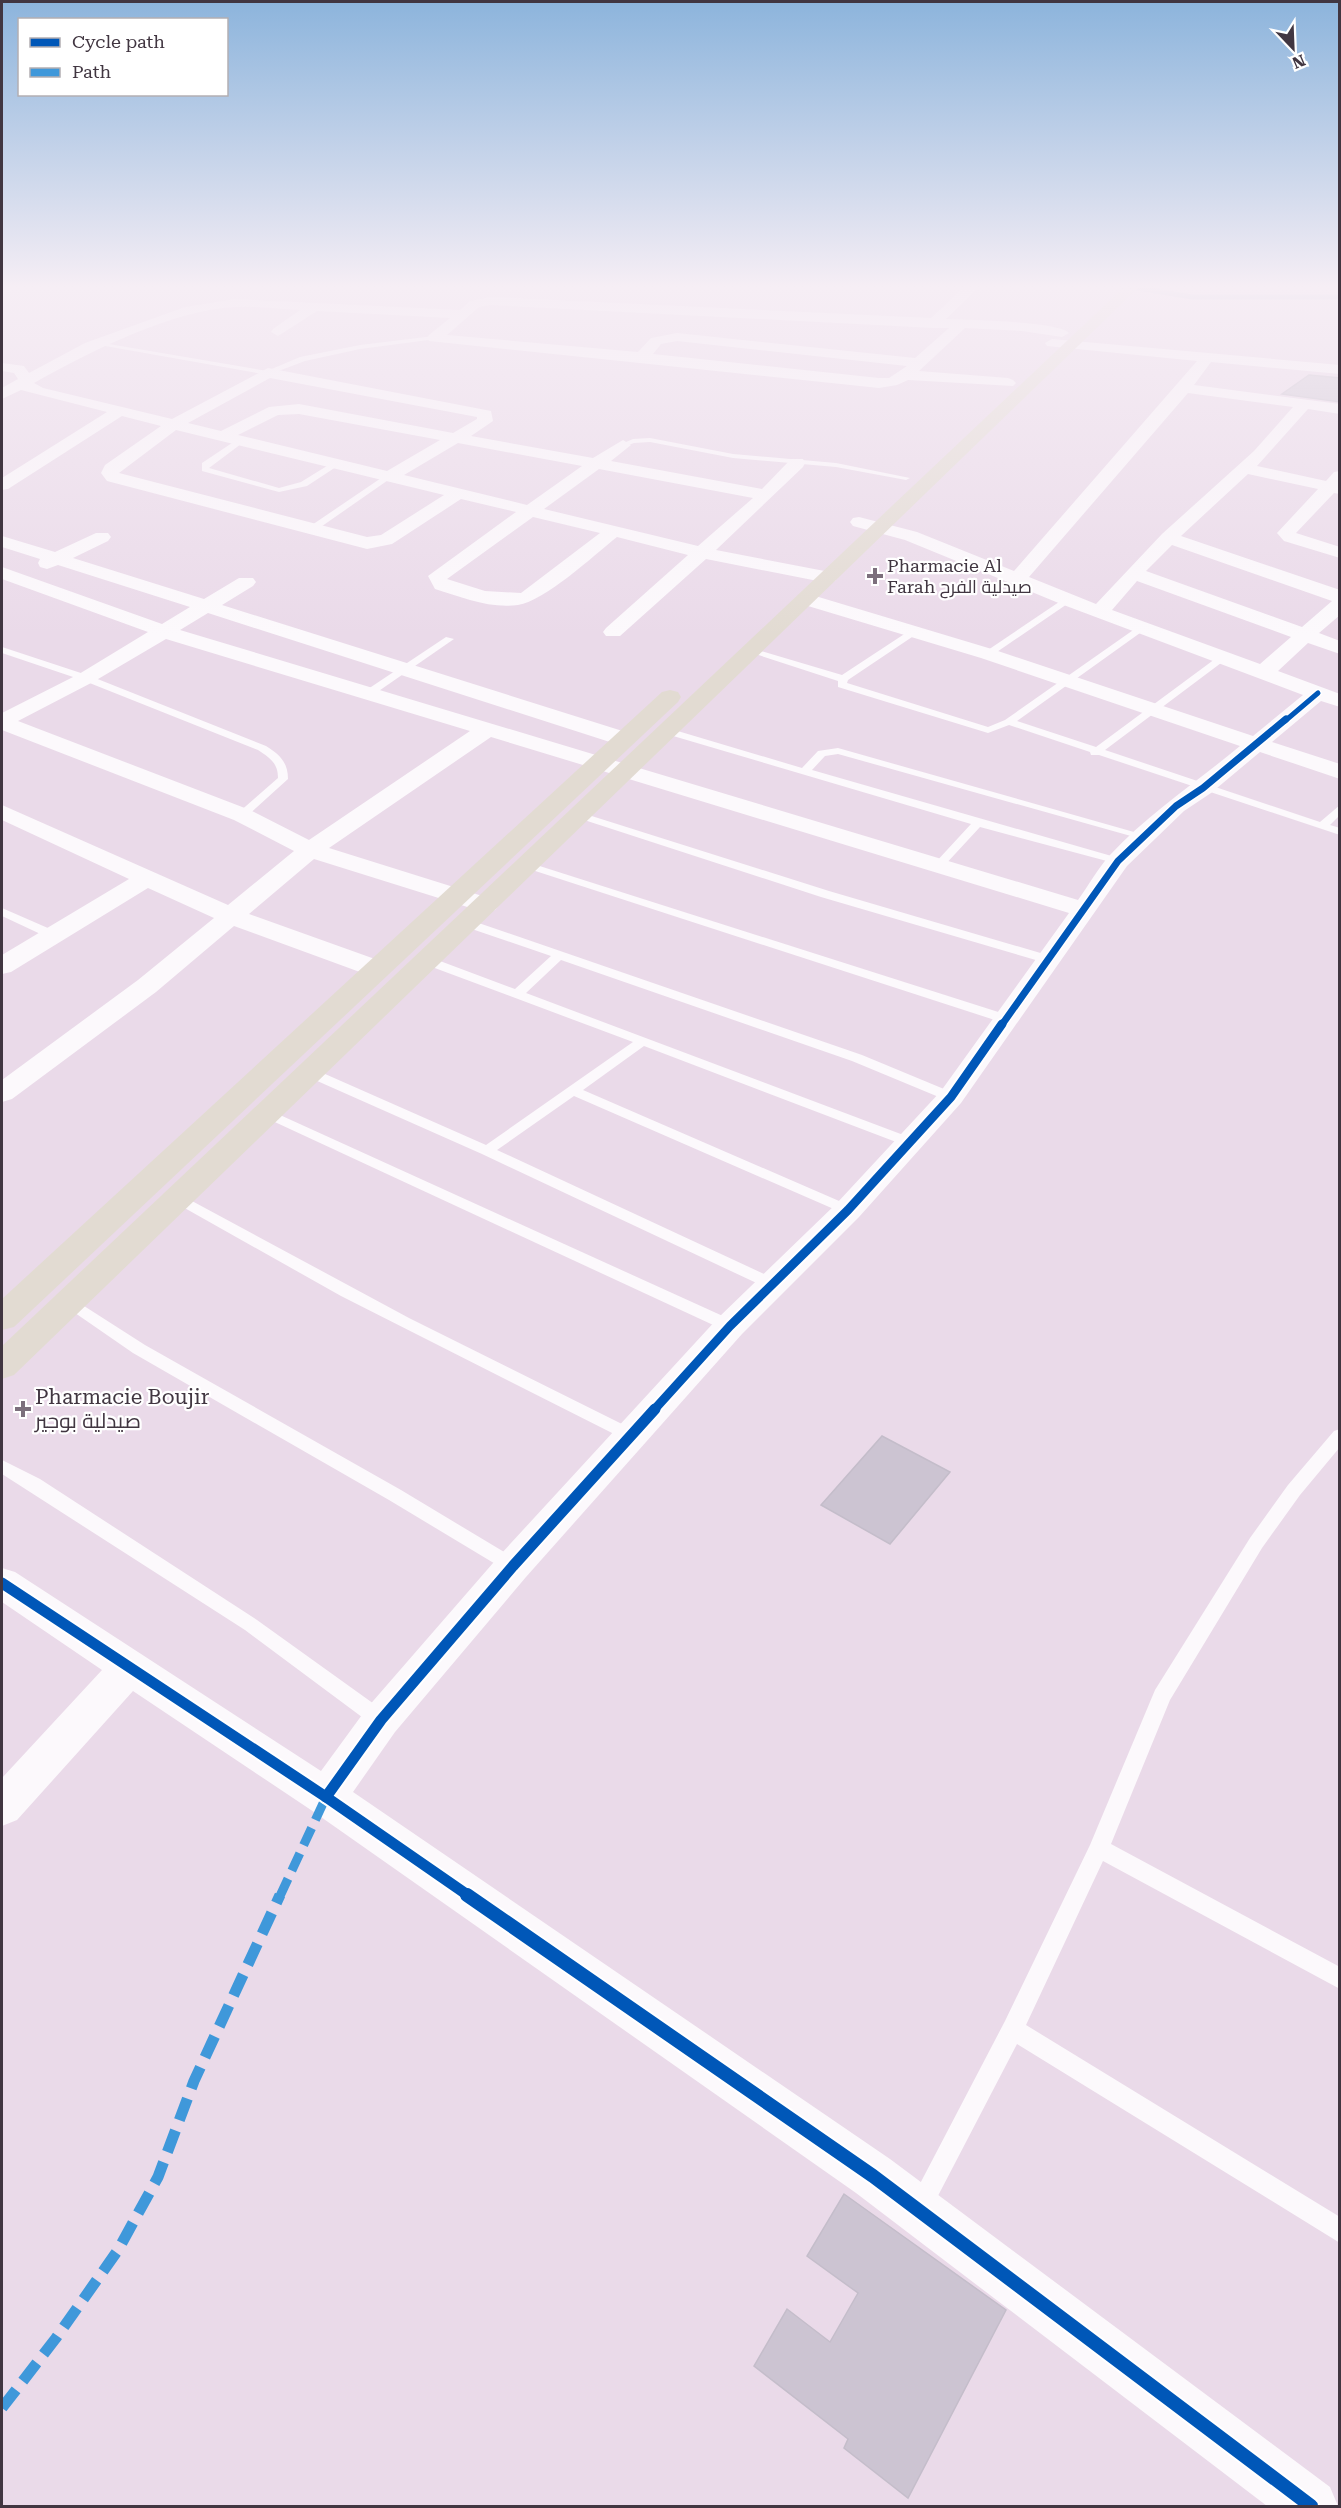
<svg xmlns="http://www.w3.org/2000/svg" width="1341" height="2508" font-family="'Roboto Serif',Cairo,serif">
<style>
.lines{fill:none;stroke-linecap:round;stroke-linejoin:round}
.stream{stroke:#a3b3c9;stroke-width:5}
.building{fill:#ccc4d2;stroke:#c4bdca;stroke-width:1.5}
.service{fill:#fcf9fc;fill-rule:evenodd}
.minor{fill:#fcf9fc;fill-rule:evenodd}
.trunk{fill:#e2dbd2;fill-rule:evenodd}
.quiet-far1{stroke:#3f98da;stroke-width:9;stroke-dasharray:19 9;stroke-linecap:butt}
.quiet{stroke:#3f98da;stroke-width:11;stroke-dasharray:23 11;stroke-linecap:butt}
.cycleway-far4-casing{stroke:#fff;stroke-width:8}
.cycleway-far3-casing{stroke:#fff;stroke-width:10}
.cycleway-far2-casing{stroke:#fff;stroke-width:13}
.cycleway-far1-casing{stroke:#fff;stroke-width:15}
.cycleway-casing{stroke:#fff;stroke-width:18}
.cycleway-far4{stroke:#0057b8;stroke-width:5}
.cycleway-far3{stroke:#0057b8;stroke-width:7}
.cycleway-far2{stroke:#0057b8;stroke-width:9}
.cycleway-far1{stroke:#0057b8;stroke-width:11}
.cycleway{stroke:#0057b8;stroke-width:14}
.poi-dot{fill:#7c6f7c;stroke:#fff;stroke-width:2}
.labels{text-anchor:middle;stroke-width:4.5;stroke-linejoin:round;paint-order:stroke}
.far-poi-label{font-size:18px;fill:#413641;stroke:#fff;text-anchor:start}
.poi-label{font-size:21px;fill:#413641;stroke:#fff;text-anchor:start}
</style>
<rect width="100%" height="100%" fill="#eadae9"/>
<g class="lines">
<path class="stream" d="M1138,288L1192,297H1340"/>
</g>
<g class="building">
<path d="M1309,375L1340,378V402L1282,394Z"/>
<path d="M882,1436L950,1472L890,1544L821,1505Z"/>
<path d="M844,2194L1006,2310L908,2498L844,2448L848,2439L754,2366L787,2309L830,2342L858,2293L807,2256Z"/>
</g>
<g class="lines">
<g class="service">
<path d="M434,336L436,339L360,349L305,361L268,375L94,344L97,342L267,371L300,357L360,345Z"/>
<path d="M650,438L733,454L836,463L910,478L906,480L836,467L733,458L650,442L634,443L623,447L619,445L633,439Z"/>
<path d="M238,439L245,441L209,468L279,488L301,482L335,461L342,463L307,486L279,492L202,471V463Z"/>
<path d="M387,474L394,476L315,531H309V527Z"/>
<path d="M1065,598L1073,600L991,656H985V652Z"/>
<path d="M1139,626L1147,628L1017,721L1096,747L1219,656H1225V660L1105,750L1320,822L1340,805V815L1330,825L1340,828V835L1099,755H1091L1090,752L1009,725L988,733L838,687V681L746,651L754,649L842,675L912,629H918V633L848,680L847,683L988,727L1005,720Z"/>
<path d="M446,637L454,639L373,695H365V691Z"/>
<path d="M2,647L90,676L266,746C279,754 288,762 288,779L246,817H238V813L278,778C278,763 270,758 258,750L82,680L2,653Z"/>
<path d="M663,729H671L802,768L818,751L838,748L1148,836L1142,839L1138,838L838,754L825,756L812,770L1122,859L1124,861L1118,864L980,827L943,867H935V863L971,824L663,733Z"/>
<path d="M579,812L829,891L1054,957L1056,960L1054,963H1046L821,897L575,817V813Z"/>
<path d="M527,862L1014,1017L1015,1020L1014,1023H1004L523,867L521,865Z"/>
<path d="M2,908L57,932L59,935L57,938H49L2,916Z"/>
<path d="M467,919L862,1055L956,1094L958,1097L956,1100H946L852,1061L561,960L526,993L914,1139L916,1142L914,1145H904L644,1046L583,1090L853,1207L855,1210L853,1213H843L574,1096L497,1150L777,1280L780,1284L777,1288H767L482,1154L306,1076L304,1073L306,1070H316L486,1145L633,1042L424,964V958H432L515,989L551,956L463,926L461,923Z"/>
<path d="M269,1110L736,1322L738,1326L736,1330H724L264,1117L262,1114L264,1111Z"/>
<path d="M179,1194L409,1318L638,1432L640,1436L638,1440H626L341,1296L174,1202L172,1199Z"/>
<path d="M70,1297L145,1345L401,1490L519,1561L522,1566L519,1571L513,1573L507,1571L389,1500L133,1353L65,1306L62,1302L65,1298Z"/>
<path d="M1340,1429V1447L1300,1495L1262,1548L1170,1700L1111,1844L1340,1967V1989L1103,1861L1026,2025L1340,2217V2243L1017,2044L928,2215L920,2219L912,2215L908,2207L912,2199L1005,2021L1090,1845L1155,1690L1250,1538L1288,1485L1334,1431Z"/>
<path d="M2,1460L40,1479L257,1620L388,1714L391,1720L388,1726L381,1728L374,1726L245,1630L2,1474Z"/>
</g>
<g class="minor">
<path d="M960,286H975L977,289L946,319C968,320 1058,321 1069,333L1062,337L1022,331L965,328L919,371L1008,378L1013,380L1016,383L1013,386L908,380L897,385L879,388L429,341L427,338L429,335L450,318L317,311L278,336L271,332L273,329L300,310C279,309 257,306 235,307C172,310 89,352 34,383L43,388L172,419L268,368L491,411L493,421L471,436L593,458L623,440L631,445L611,461L762,489L791,459H803L805,463L803,467L716,550L835,573L837,577L835,581L828,583L706,559L620,636H606L603,632L606,628L688,555L617,537C593,556 545,601 518,605C490,609 461,597 435,589L428,576L516,512L461,499L392,544L367,549L107,481L101,473L105,465L161,426L122,416L8,489L2,490V478L107,412L21,390L2,399V388L18,379L14,373L2,371V363L24,366L29,373L85,343L185,307L235,299L460,310L470,301L491,297L931,318L962,289ZM491,305L933,328H949L915,358L677,333L651,338L638,352L447,335L479,307ZM677,341L907,366L889,378H879L653,354L661,344ZM270,378L477,417V419L453,433L299,404L269,407L221,431L188,423ZM299,414L440,440L387,471L238,435L278,415ZM176,430L444,495L381,535L367,537L119,473ZM458,443L582,466L527,505L404,475ZM599,469L753,498L698,546L544,509ZM533,517L600,533L521,593L485,591L447,579Z"/>
<path d="M1052,339L1340,365V374L1211,362L1194,385L1340,404V414L1308,409L1257,466L1326,481L1334,472L1340,471V494L1334,493L1296,533L1340,547V558L1284,541L1277,533L1318,489L1248,474L1181,536L1340,590V615L1319,633L1340,641V654L1308,643L1278,671L1340,694V707L1321,701L1272,742L1340,764V779L1260,752L1211,793L1184,811L1127,866L961,1103L859,1217L742,1334L526,1577L395,1732L353,1792L890,2159L1330,2487L1338,2506H1267L856,2193L311,1810L133,1691L17,1820L2,1826V1778L102,1670L2,1602V1568L15,1572L321,1771L367,1708L500,1555L718,1318L837,1203L941,1091L1069,913L491,737L329,848L495,900L499,905L495,910L486,913L477,910L314,859L249,914L386,963L390,969L386,975L377,977L368,975L234,926L156,992L12,1099L2,1102V1080L138,980L214,918L148,888L11,972L2,974V955L129,879L2,820V805L228,905L294,851L234,820L2,730V713L79,674L148,632L2,579V567L162,624L190,607L58,565L47,569L40,567L38,563L40,559L2,547V536L55,552L96,533H108L111,537L108,541L73,558L204,599L239,578H253L256,582L253,586L222,605L632,734L635,739L632,744H616L208,613L180,630L1078,900C1089,885 1098,868 1110,855C1149,813 1197,782 1240,746L981,658L798,603L795,599L805,593L812,595L995,650L1253,736L1303,695L1061,604L905,540L853,526L850,522L853,518L859,517L917,532L1014,571L1197,361L1047,346L1045,343ZM1188,393L1293,407L1254,451L1162,534L1096,604L1029,577ZM1172,545L1332,601L1302,627L1146,571ZM1137,581L1291,637L1260,664L1112,610ZM166,639L470,731L309,840L250,810L18,721L93,682Z"/>
</g>
<g class="trunk">
<path d="M1125,286H1140L14,1375L2,1379V1346Z"/>
<path d="M670,690L678,692L681,697L678,702L14,1327L2,1330V1299L662,692Z"/>
</g>
<path class="quiet-far1" d="M280,1896L326,1797"/>
<path class="quiet" d="M2,2408L56,2338L118,2250L158,2177L194,2081L280,1895"/>
<defs>
<path id="cycleway-far4" d="M1285,721L1318,693"/>
<path id="cycleway-far3" d="M1001,1026L1118,861L1176,806L1203,788L1286,719"/>
<path id="cycleway-far2" d="M653,1411L730,1326L848,1210L951,1097L1002,1024"/>
<g id="cycleway-far1">
<path d="M2,1583L326,1797L469,1896"/>
<path d="M326,1797L381,1720L513,1566L655,1409"/>
</g>
<path id="cycleway" d="M467,1895L873,2176L1311,2506"/>
</defs>
<use href="#cycleway-far4" class="cycleway-far4-casing"/>
<use href="#cycleway-far3" class="cycleway-far3-casing"/>
<use href="#cycleway-far2" class="cycleway-far2-casing"/>
<use href="#cycleway-far1" class="cycleway-far1-casing"/>
<use href="#cycleway" class="cycleway-casing"/>
<use href="#cycleway-far4" class="cycleway-far4"/>
<use href="#cycleway-far3" class="cycleway-far3"/>
<use href="#cycleway-far2" class="cycleway-far2"/>
<use href="#cycleway-far1" class="cycleway-far1"/>
<use href="#cycleway" class="cycleway"/>
</g>
<linearGradient id="sky" x2="0" y2="1"><stop stop-color="#8cb4dc"/><stop offset="0.45" stop-color="#f6eef5"/><stop offset="1" stop-color="#f6eef5" stop-opacity="0"/></linearGradient>
<rect width="1341" height="637" fill="url(#sky)"/>
<g class="poi-dot">
<path d="M872 567h6v6h6v6h-6v6h-6v-6h-6v-6h6z"/>
<path d="M20 1400h6v6h6v6h-6v6h-6v-6h-6v-6h6z"/>
</g>
<g class="labels">
<g class="far-poi-label">
<text x="887" y="572">Pharmacie Al<tspan x="887" dy="21">Farah صيدلية الفرح</tspan></text>
</g>
<g class="poi-label">
<text x="35" y="1404">Pharmacie Boujir<tspan x="35" dy="24">صيدلية بوجير</tspan></text>
</g>
</g>
<rect width="1341" height="2508" fill="none" stroke="#413641" stroke-width="6"/>
<rect x="18" y="18" width="210" height="78" fill="#ffffff" stroke="#b3afb3" stroke-width="1.5"/>
<rect x="30" y="38" width="30" height="9" fill="#0057b8" stroke="#b3afb3" stroke-width="1.5"/>
<text x="72" y="48" font-size="18" fill="#413641">Cycle path</text>
<rect x="30" y="68" width="30" height="9" fill="#3f98da" stroke="#b3afb3" stroke-width="1.5"/>
<text x="72" y="78" font-size="18" fill="#413641">Path</text>
<g transform="translate(1293 48) rotate(157)" stroke="#ffffff" stroke-width="4.5" paint-order="stroke">
<path d="M0-4.5L10 22L0 15L-10 22Z" fill="#413641"/>
<text y="-9" font-size="16" font-weight="bold" text-anchor="middle" fill="#413641">N</text>
</g>
</svg>
